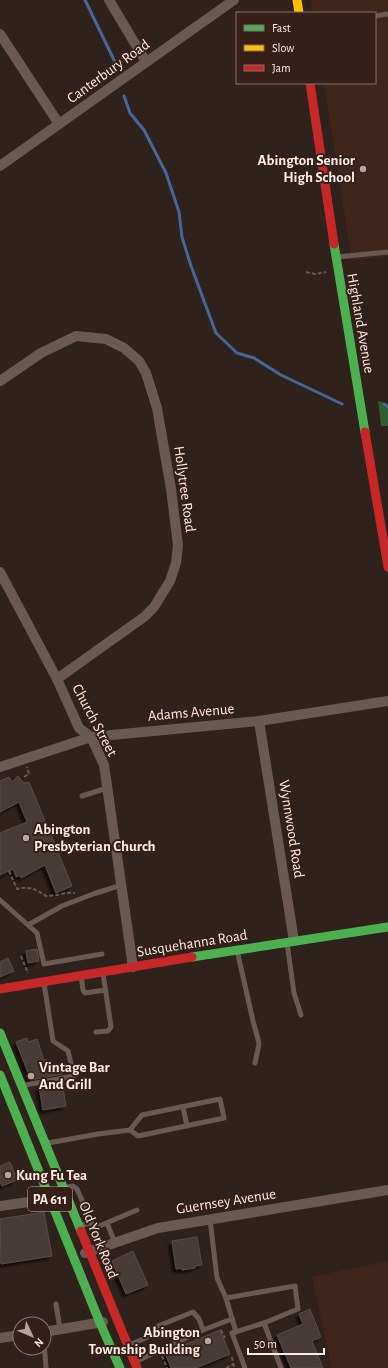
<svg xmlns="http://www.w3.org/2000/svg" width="388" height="1368" font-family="'Alegreya Sans',sans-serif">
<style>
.built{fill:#40251a}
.forest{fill:#2e5e32}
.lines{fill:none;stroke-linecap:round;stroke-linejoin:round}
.stream{stroke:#466599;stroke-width:3}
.building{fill:#473a38;stroke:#574b48;filter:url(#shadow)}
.path{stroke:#655853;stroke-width:2;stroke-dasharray:4 2;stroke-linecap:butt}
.lane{stroke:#6a5953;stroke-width:5}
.street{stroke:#6a5953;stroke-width:10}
.fast{stroke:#4caf50;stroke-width:9}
.slow{stroke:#ffc107;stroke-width:9}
.jam{stroke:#c62828;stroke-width:9}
.poi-dot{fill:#b5a5a0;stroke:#361f16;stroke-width:1.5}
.labels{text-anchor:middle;stroke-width:4;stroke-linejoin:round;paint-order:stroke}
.shield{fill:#361f16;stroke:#c1aea8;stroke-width:1}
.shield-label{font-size:14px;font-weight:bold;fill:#fdece6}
.street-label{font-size:15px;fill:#fdece6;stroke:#361f16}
.poi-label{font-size:15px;font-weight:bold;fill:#fdece6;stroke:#361f16;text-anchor:start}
</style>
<defs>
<filter id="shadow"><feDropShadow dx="-3.5" dy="3.5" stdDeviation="1" flood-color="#0009"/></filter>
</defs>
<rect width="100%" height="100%" fill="#2f221d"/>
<g class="built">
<path d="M311,0H388V256L352,261L324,83H375V13H313Z"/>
<path d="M388,1261V1368H332L312,1277Z"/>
</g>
<path class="forest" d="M378,401L388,404V426H381Z"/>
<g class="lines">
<g class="stream">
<path d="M85,0L115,62"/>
<path d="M124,96L130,113L144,130L166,173L179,212L182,237L191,266L216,333L237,353L254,358L281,375L342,404"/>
<path d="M384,404L388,407"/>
</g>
</g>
<g class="building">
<path d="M18,776L24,783L29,782L72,886L56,893L45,865L21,878L20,875L16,877L13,869L0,875V833L27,822L19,802L0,812V781L9,777L12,782Z"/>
<path d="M37,949L39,961L28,963L26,951Z"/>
<path d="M8,958L14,971L0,977V962Z"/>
<path d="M27,1038L28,1042L37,1039L44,1060L46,1059L47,1062L51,1061L54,1068L59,1066L62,1074L31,1080L16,1042Z"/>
<path d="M62,1082L66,1106L43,1110L39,1087Z"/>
<path d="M10,1162L17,1180L2,1186L0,1182V1166Z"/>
<path d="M44,1212L52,1256L1,1264L0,1219Z"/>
<path d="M197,1237L202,1265L195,1266V1268L182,1270L181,1268L176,1269L172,1241Z"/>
<path d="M133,1251L148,1285L126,1294L112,1261Z"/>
<path d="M310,1309L321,1337L312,1341L323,1368H291L277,1335L303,1324L299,1314Z"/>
<path d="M220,1330L230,1354L196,1368H171L165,1353Z"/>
</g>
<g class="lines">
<g class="path">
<path d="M306,272L315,274L326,272"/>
<path d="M24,777L29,774L27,767"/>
<path d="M9,871L17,889C29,886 36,889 46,896C56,896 65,892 75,893"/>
<path d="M21,956L28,973"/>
<path d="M221,1330L225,1338"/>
<path d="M162,1356L167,1368"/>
<path d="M232,1357L234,1368"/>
<path d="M226,1368L234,1364"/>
</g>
<g class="lane">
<path d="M375,16L388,14"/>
<path d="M337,257L388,252"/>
<path d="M82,796L107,788"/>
<path d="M0,900L28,925L62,906L93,894L122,885"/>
<path d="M28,925L37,933L44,964L102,954"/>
<path d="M287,943L294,993L301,1015"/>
<path d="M237,950L253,1021L258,1039L259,1044L255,1063"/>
<path d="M81,976L83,990L85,993L105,990"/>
<path d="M96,1032L108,1031L111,1027L103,973"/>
<path d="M25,1085L74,1076L68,1051L53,1041L44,983"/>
<path d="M183,1107L187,1126"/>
<path d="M48,1143L98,1134L130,1130L142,1115L220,1099L224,1118L138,1136L130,1130"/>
<path d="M67,1187L73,1186L77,1189L92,1223"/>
<path d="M210,1219L217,1278L226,1298"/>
<path d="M107,1223L115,1243"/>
<path d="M81,1225L92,1223L97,1227L137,1210"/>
<path d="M56,1304L60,1329"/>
<path d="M236,1332L226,1298L295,1286L298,1309L264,1323"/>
<path d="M44,1342L46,1368"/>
<path d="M131,1344L146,1338L158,1326L193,1312L199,1319L203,1330"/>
<path d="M137,1361L203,1330L232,1319"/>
<path d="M245,1368L232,1333L264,1323L281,1368"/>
</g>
<g class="street">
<path d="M109,0L146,62"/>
<path d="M0,34L59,124"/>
<path d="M0,166L234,0"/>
<path d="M0,381L41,353L76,336L106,339L124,348L139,361L146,373L157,408L171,489L178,545L176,563L170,581L154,607L144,617L57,679"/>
<path d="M0,572L57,679L79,728L91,737L104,765L133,967"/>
<path d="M259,721L294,941"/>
<path d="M0,767L91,737L259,721L388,701"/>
<path d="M0,1206L50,1199"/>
<path d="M85,1253L158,1228L388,1190"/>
<path d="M44,1332L103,1322"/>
<path d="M0,1338L20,1335"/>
</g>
<g class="fast">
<path d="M334,244L365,432"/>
<path d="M192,957L388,927"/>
<path d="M0,1033L81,1231"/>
<path d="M0,1075L100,1323L120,1368"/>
</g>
<path class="slow" d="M297,0L299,13"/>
<g class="jam">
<path d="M310,83L334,244"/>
<path d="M365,432L388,567"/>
<path d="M0,989L192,957"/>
<path d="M81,1231L137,1368"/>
</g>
</g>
<g class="poi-dot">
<circle cx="363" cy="169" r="4"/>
<circle cx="26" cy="838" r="4"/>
<circle cx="31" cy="1076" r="4"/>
<circle cx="8" cy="1175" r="4"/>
<circle cx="208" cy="1341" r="4"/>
</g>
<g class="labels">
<rect class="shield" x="28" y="1187" width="44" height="24" rx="3"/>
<g class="shield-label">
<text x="50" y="1204">PA 611</text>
</g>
<g class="street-label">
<text transform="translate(108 71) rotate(-36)" y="5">Canterbury Road</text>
<text transform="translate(361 323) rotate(80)" y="5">Highland Avenue</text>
<text transform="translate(185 489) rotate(82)" y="5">Hollytree Road</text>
<text transform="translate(191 712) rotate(-5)" y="5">Adams Avenue</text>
<text transform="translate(95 720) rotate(62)" y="5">Church Street</text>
<text transform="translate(292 829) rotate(81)" y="5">Wynnwood Road</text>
<text transform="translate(192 943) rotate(-9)" y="5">Susquehanna Road</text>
<text transform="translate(226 1201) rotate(-9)" y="5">Guernsey Avenue</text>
<text transform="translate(99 1240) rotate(68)" y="5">Old York Road</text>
</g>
<g class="poi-label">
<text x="355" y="165" text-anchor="end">Abington Senior<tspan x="355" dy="17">High School</tspan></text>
<text x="34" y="834">Abington<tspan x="34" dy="17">Presbyterian Church</tspan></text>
<text x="39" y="1072">Vintage Bar<tspan x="39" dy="17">And Grill</tspan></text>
<text x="16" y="1180">Kung Fu Tea</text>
<text x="200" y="1337" text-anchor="end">Abington<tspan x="200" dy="17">Township Building</tspan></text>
</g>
</g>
<rect x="236" y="12" width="140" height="72" fill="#361f16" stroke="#867169"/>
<rect x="244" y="25" width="20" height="6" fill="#4caf50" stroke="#867169"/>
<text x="272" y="32" font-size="12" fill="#fdece6">Fast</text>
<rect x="244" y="45" width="20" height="6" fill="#ffc107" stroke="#867169"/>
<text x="272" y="52" font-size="12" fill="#fdece6">Slow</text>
<rect x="244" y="65" width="20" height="6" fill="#c62828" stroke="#867169"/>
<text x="272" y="72" font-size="12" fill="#fdece6">Jam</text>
<g transform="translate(32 1336) rotate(134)"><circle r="19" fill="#361f16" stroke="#867169"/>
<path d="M0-3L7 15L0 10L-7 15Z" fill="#b5a5a0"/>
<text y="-6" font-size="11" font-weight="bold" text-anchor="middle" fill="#fdece6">N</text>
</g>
<path d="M248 1348v6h76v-6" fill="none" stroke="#fdece6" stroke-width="2"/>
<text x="254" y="1348" font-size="12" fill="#fdece6" stroke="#361f16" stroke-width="3" paint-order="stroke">50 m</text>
</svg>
